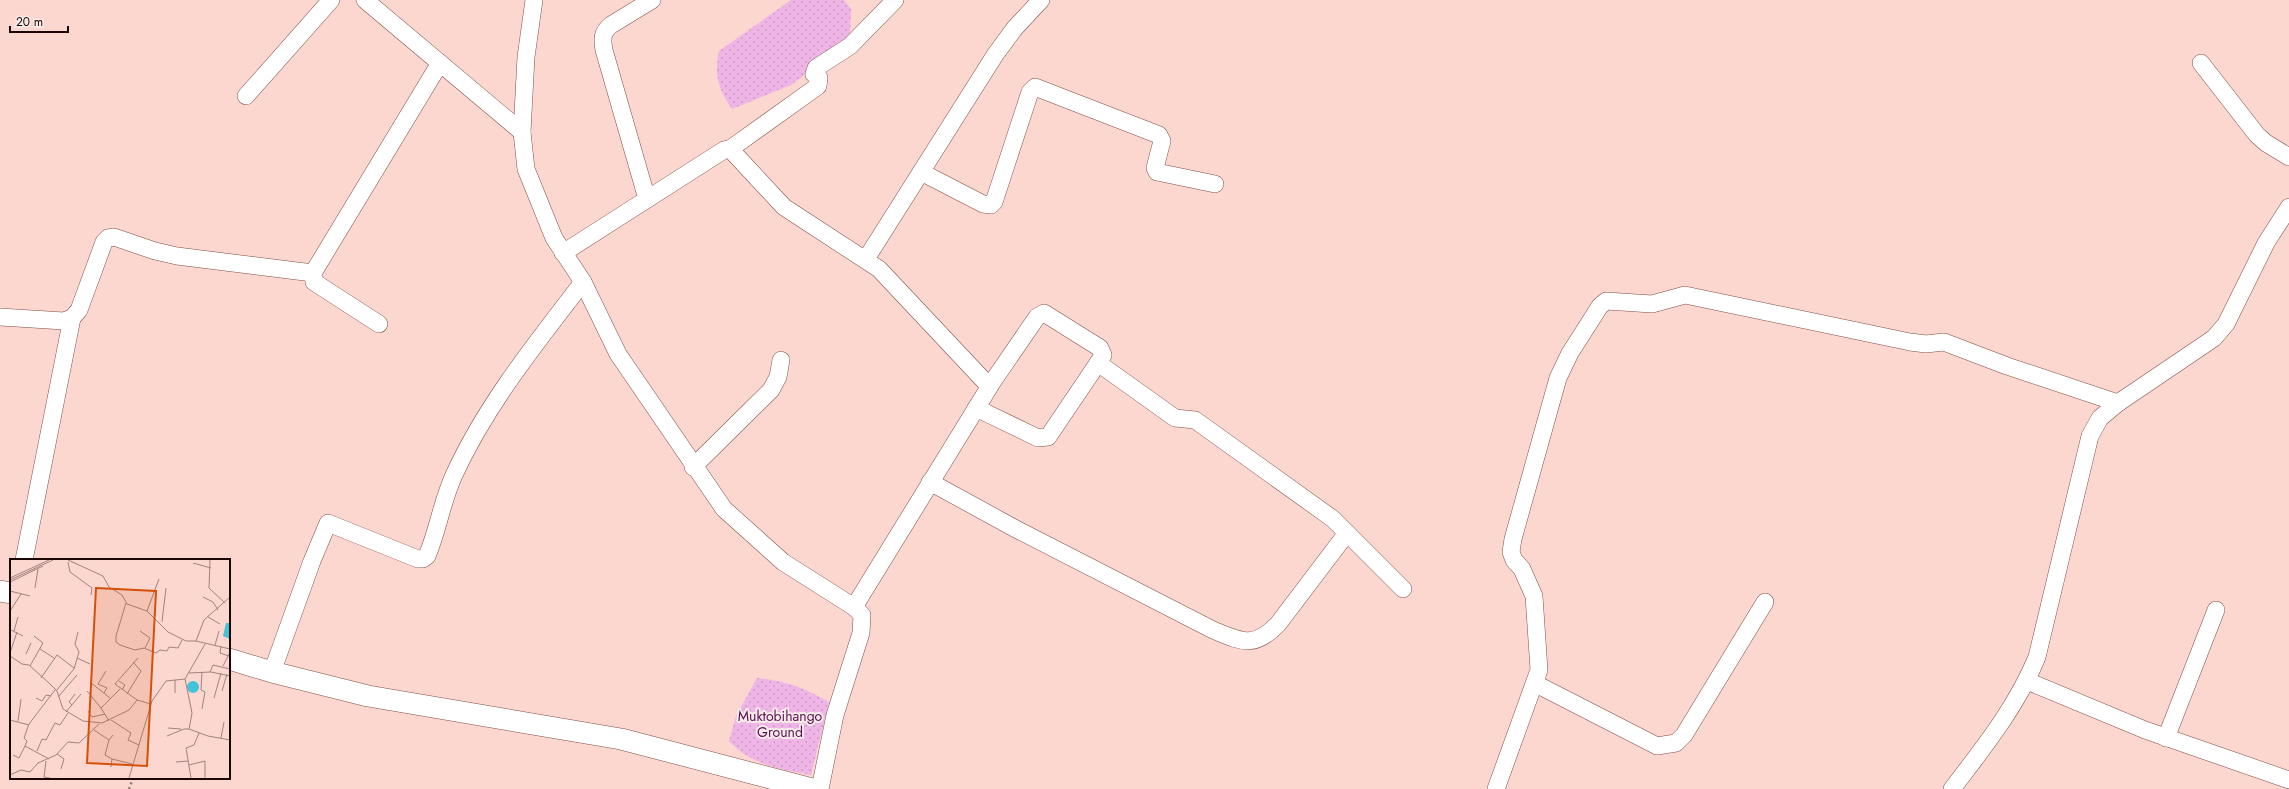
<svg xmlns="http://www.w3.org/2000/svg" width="2289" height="789" font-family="Jost,sans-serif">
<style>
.park{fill:url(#park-dots)}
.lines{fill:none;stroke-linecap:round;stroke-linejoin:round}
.minor-casing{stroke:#814e45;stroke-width:18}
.tertiary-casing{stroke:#814e45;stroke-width:22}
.path{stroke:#947873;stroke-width:2.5;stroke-dasharray:2 3;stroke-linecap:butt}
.minor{stroke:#fff;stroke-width:17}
.tertiary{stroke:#fff;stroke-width:21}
.labels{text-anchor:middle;stroke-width:4;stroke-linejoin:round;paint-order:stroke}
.park-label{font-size:14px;fill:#590b54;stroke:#f8ebe8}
.inset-road{fill:none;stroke:#a1837e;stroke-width:1}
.view{fill:#d3510b;fill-opacity:0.15;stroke:#d3510b;stroke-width:2}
.inset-edge{fill:none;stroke:#190604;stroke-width:2}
</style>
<defs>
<pattern id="park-dots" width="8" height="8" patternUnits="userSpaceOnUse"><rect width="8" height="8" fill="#eeb5e6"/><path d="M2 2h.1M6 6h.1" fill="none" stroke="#cc9ac4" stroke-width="1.8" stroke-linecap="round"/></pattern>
</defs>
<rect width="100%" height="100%" fill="#fcd7d0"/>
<g class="park">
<path d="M791,0H844L851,9L850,41L791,85L732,109C718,89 714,75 719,51Z"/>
<path d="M757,678C784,680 805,688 829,702L811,775C781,770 750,764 729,741L736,716Z"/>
</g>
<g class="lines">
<defs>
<g id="minor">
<path d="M365,0L522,132"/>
<path d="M534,0L526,57L522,132L526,169L554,238L583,282L618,354L724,509L783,562L854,607L862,615L861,633L835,715L820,789"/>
<path d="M2201,63L2257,135L2266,143L2289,157"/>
<path d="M246,96L331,0"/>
<path d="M730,149L818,86L819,78L814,74L816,68L850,46L895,0"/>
<path d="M921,172L983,204L991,205L994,202L1030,92L1035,87L1159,135L1162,141L1155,168L1157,172L1215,184"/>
<path d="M647,199L604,50C602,39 602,32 611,25L652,0"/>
<path d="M563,253L724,150L730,149L784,207L879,269L989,386"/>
<path d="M866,259L995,55L1014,29L1041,0"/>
<path d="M0,317L64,321L72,318L79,310L104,242L108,238L114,237L155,251L177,256L313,273"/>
<path d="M379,324L314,282L313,273L440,63"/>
<path d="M976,408L1038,438L1048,437L1098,363"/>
<path d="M693,467L771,390L778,377L781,360"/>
<path d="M930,482L1016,529L1213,630C1242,642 1254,649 1278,624L1347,533"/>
<path d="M24,560L72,318"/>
<path d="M854,607L993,381L1037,317L1044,313L1100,348L1103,355L1098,363L1175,418L1195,420L1333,519L1403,589"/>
<path d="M272,672L312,561L328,523L418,559H423L427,556C438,530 442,501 454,475C486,405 536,343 583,282"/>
<path d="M2027,681L2145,730L2289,780"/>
<path d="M1536,684L1657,746L1676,743L1684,735L1765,602"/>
<path d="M2166,738L2216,610"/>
<path d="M1496,789L1539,670L1534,596L1522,569L1514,560L1511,552L1513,539L1558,378L1570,353L1600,306L1606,301L1652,304L1685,295L1910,342L1926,344L1944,342L2007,366L2118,403"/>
<path d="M1952,789C1984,747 2017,706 2037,657L2090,436L2100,418L2118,403L2214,338L2226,324L2266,243L2289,207"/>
</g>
<g id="tertiary">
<path d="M0,591L11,593"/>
<path d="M229,659L272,672L368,696L621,739L812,789"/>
</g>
</defs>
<use href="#minor" class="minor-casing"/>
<use href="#tertiary" class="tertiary-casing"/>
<path class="path" d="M129,789L133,778"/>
<use href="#minor" class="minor"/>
<use href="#tertiary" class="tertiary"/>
</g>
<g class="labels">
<g class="park-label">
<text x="780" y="721">Muktobihango<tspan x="780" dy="16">Ground</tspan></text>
</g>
</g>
<g transform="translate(10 559)">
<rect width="220" height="220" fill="#fcd7d0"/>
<path d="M216,64H220V80L213,77ZM177 128a6 6 0 1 1 12 0a6 6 0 1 1-12 0Z" fill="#43c2d8"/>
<path class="inset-road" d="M58,1L93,17L99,28L112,36L117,45L137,52L158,73L176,82H186M200,1L199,29L215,44M58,3L60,13L82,29L81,36M183,4L201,9M0,19L39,1M0,21L43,1M0,23L33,7M25,29L28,10M0,32L20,37M193,38L203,43L208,51M220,38L194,61L186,82L220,90M116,44L106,77V83L110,86L125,91L134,89L146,94L150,91L157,92L159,88L168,89L172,81M0,52L11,35M137,52L149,20M198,58L210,65M152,63L156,29M4,72L8,58M130,72L140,79L135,89M0,73L1,71L13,77M205,86L209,72M211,87L210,94L219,97M30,90L44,99M0,94L7,73M16,95L21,84M0,97L12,105L19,106L39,124L47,132L53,150L73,162L92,164L119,151L127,141L141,145M67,99L80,105M20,107L33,84L24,77M213,107L220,93M200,113L203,106L220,110M179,114L201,113L220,117M31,119L47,96L64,109M175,120L182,154L179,170L198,177L220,181M109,122L115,126L112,131M80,123L100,139M46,132L64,110L69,93L65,85L68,73M77,132L91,149M212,132L217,115M94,134L97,129L88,125L96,112M165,134V121M117,135L131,112L123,103M48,138L67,116M26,139L32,142L36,136L41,137M204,139L211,114M127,141L105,125L128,99M62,146L59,143L65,135M192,150L195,133L191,131L192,113M78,152L82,158L95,155M56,153L71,135M0,161L19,166M101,161L121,174L118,181L129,186M8,162L11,140M99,162L91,149L110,130M158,169L171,170M84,171L99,181L103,176M157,177L174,170H179M211,179L214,163M99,181L95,196L102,200L101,208M27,192L32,180L36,181L45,164L50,166L58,154M47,195L54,200L51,210M3,196L9,199L15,187M39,200L15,187L17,182L14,179L19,165L45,131M102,200L122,205M36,202L34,218L40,219M166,203L178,202M179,206L195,202V219M0,216L11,211L20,213L28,204L46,196L58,183L69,184L89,165M119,219L142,142L156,122L175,120L195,85M181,219L176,189L184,186L189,174"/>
<path class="view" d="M86,29L146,32L137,207L77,204Z"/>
<rect width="220" height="220" class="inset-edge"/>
</g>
<path d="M10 26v6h58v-6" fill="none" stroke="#190604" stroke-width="2"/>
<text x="16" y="26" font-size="12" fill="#190604" stroke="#f8ebe8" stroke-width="3" paint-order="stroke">20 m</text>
</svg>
